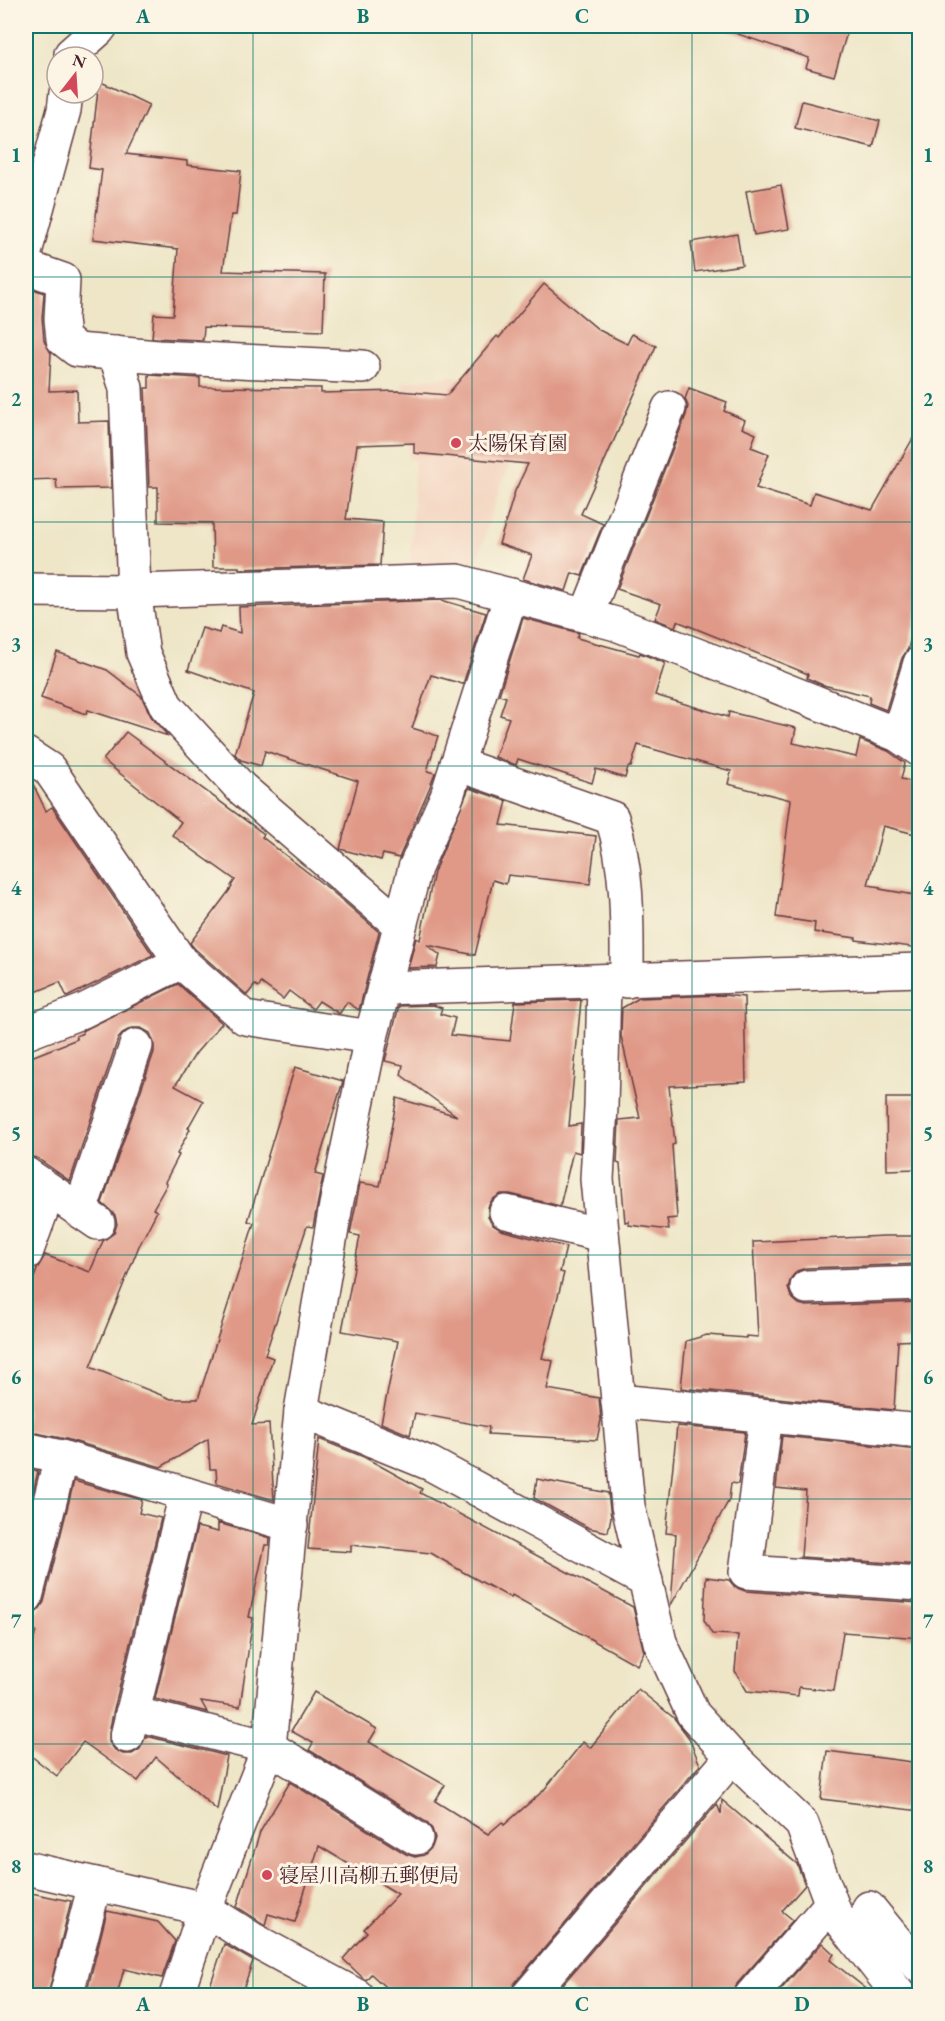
<svg xmlns="http://www.w3.org/2000/svg" width="945" height="2021" font-family="'EB Garamond','Noto Serif JP',serif">
<style>
.built{fill:#f3d4bf}
.building{fill:#e09987}
.lines{fill:none;stroke-linecap:round;stroke-linejoin:round}
.minor-casing{stroke:#633d42;stroke-width:36}
.minor{stroke:#fff;stroke-width:33}
.grid{fill:none;stroke:#0f766e;stroke-width:1.5;stroke-opacity:0.55}
.poi-dot{fill:#d1495b;stroke:#fcf5e5;stroke-width:2}
.labels{text-anchor:middle;stroke-width:6;stroke-linejoin:round;paint-order:stroke}
.poi-label{font-size:20px;fill:#4a1f2b;stroke:#fcf5e5;text-anchor:start}
.neatline{fill:none;stroke:#0f766e;stroke-width:2}
.grid-label{font-size:20px;text-anchor:middle;font-weight:bold;fill:#0f766e}
</style>
<rect width="100%" height="100%" fill="#fcf5e5"/>
<filter id="ink" filterUnits="userSpaceOnUse"><feTurbulence type="fractalNoise" baseFrequency=".0167" numOctaves="2"/><feDisplacementMap in="SourceGraphic" scale="12" xChannelSelector="R" yChannelSelector="G"/><feConvolveMatrix kernelMatrix="1 2 1 2 8 2 1 2 1" color-interpolation-filters="sRGB"/></filter>
<filter id="wash" filterUnits="userSpaceOnUse"><feTurbulence type="fractalNoise" baseFrequency=".008" numOctaves="4" result="noise"/><feDisplacementMap in="SourceGraphic" scale="24" xChannelSelector="R" yChannelSelector="G"/><feGaussianBlur stdDeviation="1.35" result="paint"/><feColorMatrix in="noise" values="0 0 0 0 0 0 0 0 0 0 0 0 0 0 0 0 0 1.4 0 .05"/><feComposite in="paint" operator="in"/></filter>
<g filter="url(#wash)">
<rect width="100%" height="100%" fill="#eee6c7"/>
<path class="built" d="M456,376L524,434L500,487L476,564L420,568L410,561L415,460L408,459L409,426L402,424L403,382Z"/>
<g id="blocks">
<g class="building">
<path d="M729,26H849L834,76L806,68L809,58L729,31Z"/>
<path d="M99,81L149,105L126,154L187,161V165L241,171L236,215H231L223,271L325,274L323,331L204,327L203,340L152,338L154,314L173,315L178,249L93,239L102,170L89,168Z"/>
<path d="M802,101L880,121L873,147L795,128Z"/>
<path d="M781,185L789,229L754,235L746,191Z"/>
<path d="M737,234L742,265L695,272L691,242Z"/>
<path d="M544,284L599,330L627,344L632,334L656,346L581,514L603,524L582,576L572,573L566,591L523,579L532,555L499,544L515,491L528,464L414,453V443L357,445L346,519L383,522L380,565L239,569V567H213L212,523L158,522V487H149L145,388H149V375L200,378V387L321,388V393L399,391L447,395L497,336L499,338Z"/>
<path d="M33,289L44,293L42,318L44,341L51,353L49,391L77,390L78,422L109,421L111,488L57,489L56,479L26,480V312Z"/>
<path d="M689,388L727,402L724,411L745,420L742,428L756,434L751,447L769,454L756,488L810,505L814,492L872,510L920,426V600L908,649L902,658L886,710L869,703L870,696L823,685L807,678L808,674L677,621L675,627L655,619L661,604L617,589L686,415L688,406L685,399Z"/>
<path d="M441,600L486,613L463,684L431,675L412,728L438,736L427,771L435,773L429,789L399,858L383,854L381,860L340,849L358,781L265,751L261,766L241,760L235,754L254,693L188,670L202,628L219,633L221,627L240,633L239,607Z"/>
<path d="M523,618L579,633L577,638L639,655L640,653L665,663L655,695L728,717L729,712L796,728L793,743L856,757L860,740L888,751L905,763L901,779L920,783V816L915,834L883,826L868,885L880,887V889L920,896V948L856,940V938L814,932L815,923L776,917L791,800L728,784L731,771L638,745L631,767H628L625,778L596,769L592,783L518,759L516,765L495,757L509,718L500,715L506,697L499,695Z"/>
<path d="M57,652L107,670L141,696L152,718L168,736L88,710L86,714L41,698Z"/>
<path d="M126,732L264,834L262,837L328,888L379,932L359,1010L347,1002L340,1013H338L319,1001L313,1009L289,991L283,999L261,983L259,987L255,985L247,995L195,949L190,943L232,887L231,886L235,880L172,835L181,822L103,760Z"/>
<path d="M26,776L31,780L46,811L52,807L153,955L67,997L60,982L26,996Z"/>
<path d="M469,788L507,801L501,825L596,836L590,884L508,875L506,884L493,880L475,955L427,945L440,955L437,967L408,968L416,938L420,940L434,872Z"/>
<path d="M178,984L222,1023L196,1053L175,1086L203,1101L188,1128L190,1129L177,1154L179,1155L165,1182L167,1184L153,1209L157,1211L139,1246L90,1367L171,1399H198L254,1223L248,1221L295,1067L343,1081L315,1174L323,1176L313,1227L307,1226L265,1355L273,1358L252,1425L269,1424L274,1500L217,1483L216,1469H210L208,1439L161,1467L66,1439L26,1431V1299L38,1267L45,1255L90,1272L103,1241L114,1233L117,1224L115,1215L102,1203L154,1052V1043L150,1033L141,1028H132L124,1032L118,1039L70,1181L37,1158L26,1156V1059L77,1039L76,1036L83,1033L82,1031Z"/>
<path d="M722,995L744,997L746,1082L669,1086L675,1144L672,1145L677,1218L667,1219L669,1230L629,1225V1221L625,1222L620,1164L617,1163L619,1120L640,1118L621,1036L622,1008L639,998Z"/>
<path d="M581,1000L569,1126L581,1124L580,1153L573,1151L560,1206L510,1194H501L492,1200L488,1207V1217L493,1225L501,1230L566,1247L560,1272L564,1273L542,1358L553,1361L547,1389L599,1398L601,1420L597,1440L488,1434L489,1427L415,1413L410,1435L381,1423L398,1341L342,1331L360,1236L350,1234L360,1183L380,1186L397,1098L457,1116L401,1075L403,1065L385,1061L399,1006L433,1005L442,1008L440,1014L455,1018L451,1035L510,1041L515,1002Z"/>
<path d="M886,1098H916L917,1169L887,1170Z"/>
<path d="M885,1236H920V1264L806,1268L797,1271L791,1278L788,1288L791,1297L799,1304L807,1306L920,1302V1340L898,1341L894,1410L681,1388L686,1341L707,1335L746,1338V1336L758,1337L753,1242Z"/>
<path d="M677,1426L745,1432L738,1484L731,1483L729,1500L671,1605L676,1534L666,1533Z"/>
<path d="M782,1436L919,1450L913,1510L920,1511V1565L801,1557L806,1491L776,1488Z"/>
<path d="M319,1439L364,1457L422,1489L420,1493L633,1607L644,1652L637,1665L512,1595L511,1598L463,1572L431,1553L351,1545V1552L308,1549Z"/>
<path d="M26,1468L38,1471L26,1522Z"/>
<path d="M537,1479L608,1493L611,1517L608,1532L589,1528L534,1498Z"/>
<path d="M74,1481L142,1500L139,1513L161,1518L114,1709L109,1732V1742L115,1750L123,1754H132L140,1749L146,1736L227,1756L217,1810L156,1757L138,1781L83,1742L57,1776L26,1752V1672L36,1631L26,1630V1615H32L39,1610L44,1602Z"/>
<path d="M218,1523L270,1538L269,1545H265L249,1617L253,1618L240,1707L201,1701L207,1712L155,1699L197,1527L218,1532Z"/>
<path d="M706,1577L729,1580L735,1587L745,1591L920,1603V1638L843,1632L834,1691L799,1687L798,1696L747,1691L735,1671L738,1635L712,1634L704,1620Z"/>
<path d="M638,1689L674,1718L689,1738L700,1765L514,1984L509,1995H394L371,1974L366,1980L364,1979L343,1959L367,1932L364,1929L398,1894L319,1846L295,1922L268,1914L265,1925L237,1907L260,1832L290,1782L406,1854L415,1857L424,1855L432,1847L435,1838L432,1829L426,1822L309,1750L313,1743L291,1731L314,1692L377,1729L369,1742L445,1785L435,1801L488,1834L502,1822L504,1825L544,1790L583,1742L590,1748Z"/>
<path d="M827,1751L920,1763V1811L821,1799Z"/>
<path d="M722,1800L797,1864L805,1885L782,1911L793,1920L737,1984L733,1995H577L563,1984L717,1804L721,1814Z"/>
<path d="M26,1892L71,1901L48,1995H26Z"/>
<path d="M107,1911L158,1922L175,1941L162,1978L124,1969L117,1995H86Z"/>
<path d="M822,1943L834,1954L830,1960L874,1995H776Z"/>
<path d="M224,1944L253,1961L241,1995H207Z"/>
</g>
</g>
</g>
<g filter="url(#ink)">
<use href="#blocks" fill-opacity="0" stroke="#633d42" stroke-width="1.5"/>
<g class="lines">
<defs>
<g id="minor">
<path d="M71,54L98,30L101,26"/>
<path d="M26,249L64,110L66,93"/>
<path d="M26,267L63,280L61,319L63,339L77,350L158,357L363,367"/>
<path d="M115,353L126,388L134,591L143,653L166,706L241,788L400,925"/>
<path d="M26,590L134,591L458,581L616,624L728,667L898,735L920,750"/>
<path d="M586,616L669,408"/>
<path d="M898,735L920,663"/>
<path d="M26,754L49,769L181,962L245,1018L371,1037"/>
<path d="M457,764L612,818C629,871 627,926 627,981"/>
<path d="M604,982L601,1107L597,1179L628,1506L660,1642L693,1714L732,1757L802,1824L835,1913L900,1996"/>
<path d="M384,988L415,868L447,796L511,595"/>
<path d="M26,1033L83,1011L181,962"/>
<path d="M26,1174L98,1223"/>
<path d="M80,1211L136,1046"/>
<path d="M506,1212L602,1235"/>
<path d="M26,1253L49,1190"/>
<path d="M807,1287L920,1283"/>
<path d="M618,1401L920,1431"/>
<path d="M301,1411L431,1464L646,1581"/>
<path d="M766,1416L746,1572L920,1584"/>
<path d="M26,1449L61,1457L291,1525"/>
<path d="M26,1597L61,1457"/>
<path d="M132,1713L269,1747L416,1838"/>
<path d="M127,1736L186,1494"/>
<path d="M26,1868L205,1909L252,1939L357,1996"/>
<path d="M869,1908L901,1947L920,1967"/>
<path d="M66,1996L95,1884"/>
<path d="M176,1996L205,1909L269,1747L301,1411L336,1205L371,1037L384,988L920,970"/>
<path d="M528,1996L732,1757"/>
<path d="M751,1996L831,1904"/>
</g>
</defs>
<use href="#minor" class="minor-casing"/>
<use href="#minor" class="minor"/>
</g>
</g>
<path class="grid" d="M253,26V1996M472,26V1996M692,26V1996M26,277H920M26,522H920M26,766H920M26,1010H920M26,1255H920M26,1499H920M26,1744H920"/>
<g class="poi-dot">
<circle cx="456" cy="443" r="6"/>
<circle cx="267" cy="1875" r="6"/>
</g>
<g class="labels">
<g class="poi-label">
<text x="468" y="450">太陽保育園</text>
<text x="279" y="1882">寝屋川高柳五郵便局</text>
</g>
</g>
<rect width="945" height="2021" fill="none" stroke="#fcf5e5" stroke-width="66"/>
<g transform="translate(75 75) rotate(17)"><circle r="28" fill="#fcf5e5" stroke="#b59f9b" stroke-width="1.5"/>
<path d="M0-4.5L10 22L0 15L-10 22Z" fill="#d1495b"/>
<text y="-9" font-size="16" font-weight="bold" text-anchor="middle" fill="#4a1f2b">N</text>
</g>
<rect x="33" y="33" width="879" height="1955" class="neatline"/>
<g class="grid-label">
<text x="143" y="23">A</text>
<text x="363" y="23">B</text>
<text x="582" y="23">C</text>
<text x="802" y="23">D</text>
<text x="16" y="162">1</text>
<text x="928" y="162">1</text>
<text x="16" y="406">2</text>
<text x="928" y="406">2</text>
<text x="16" y="651">3</text>
<text x="928" y="651">3</text>
<text x="16" y="895">4</text>
<text x="928" y="895">4</text>
<text x="16" y="1140">5</text>
<text x="928" y="1140">5</text>
<text x="16" y="1384">6</text>
<text x="928" y="1384">6</text>
<text x="16" y="1628">7</text>
<text x="928" y="1628">7</text>
<text x="16" y="1873">8</text>
<text x="928" y="1873">8</text>
<text x="143" y="2011">A</text>
<text x="363" y="2011">B</text>
<text x="582" y="2011">C</text>
<text x="802" y="2011">D</text>
</g>
</svg>
